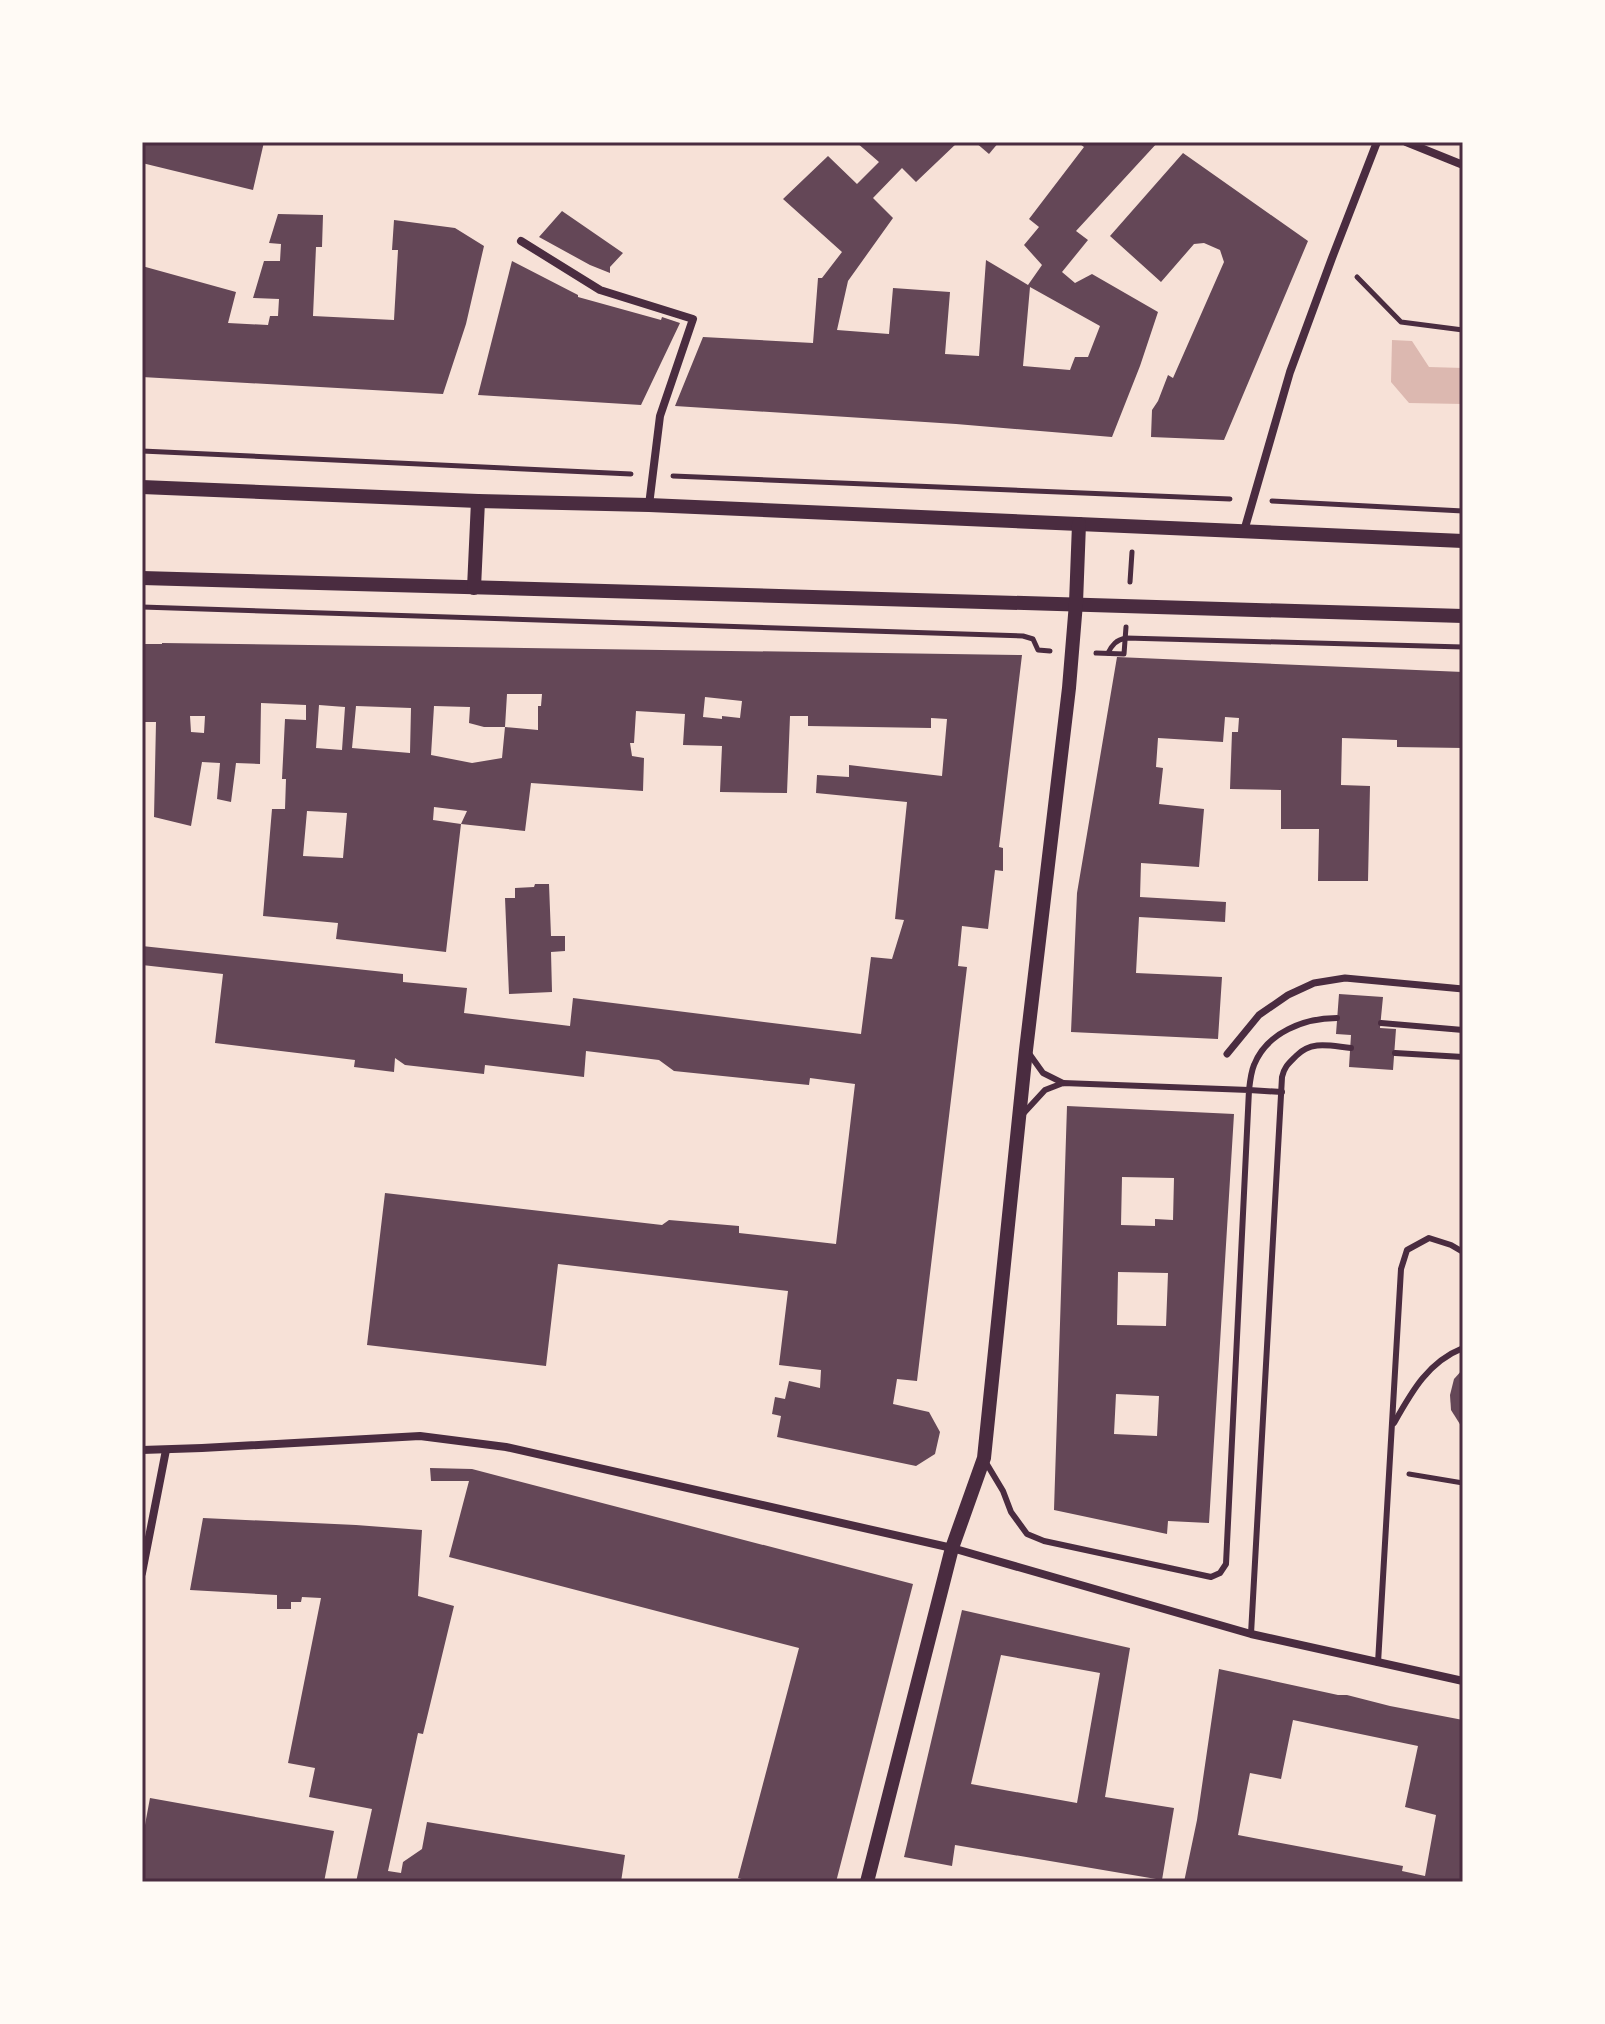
<svg xmlns="http://www.w3.org/2000/svg" width="1605" height="2024" font-family="'Golos Text',sans-serif">
<style>
.water{fill:#dcb8b0}
.building{fill:#644757;fill-rule:evenodd}
.lines{fill:none;stroke-linecap:round;stroke-linejoin:round}
.path{stroke:#4a2c40;stroke-width:5}
.service{stroke:#4a2c40;stroke-width:6}
.pedestrian{stroke:#4a2c40;stroke-width:7}
.minor{stroke:#4a2c40;stroke-width:8}
.tertiary{stroke:#4a2c40;stroke-width:14}
.neatline{fill:none;stroke:#4a2c40;stroke-width:3}
</style>
<rect width="100%" height="100%" fill="#f7e1d7"/>
<path class="water" d="M1392,340L1412,341L1429,367L1463,368V404L1409,403L1391,382Z"/>
<g class="building">
<path d="M142,142H264L253,190L142,163Z"/>
<path d="M856,142H958L916,182L902,168L873,198L893,218L848,281L837,330L889,334L893,288L950,292L945,354L979,356L986,260L1028,285L1042,265L1024,245L1039,227L1029,219L1084,147L1077,142H1158L1076,231L1088,240L1062,272L1075,283L1092,274L1158,312L1140,366L1112,437L956,424L675,406L703,337L813,343L818,278H822L842,252L783,199L828,156L857,184L879,162ZM1030,287L1100,326L1088,357H1075L1070,370L1023,366Z"/>
<path d="M975,142H999L989,154Z"/>
<path d="M1183,153L1308,241L1224,440L1151,437L1152,410L1158,401L1168,375L1173,378L1224,262L1220,250L1204,243L1194,244L1161,282L1110,236Z"/>
<path d="M562,211L623,253L610,267V273L590,265L539,237Z"/>
<path d="M278,214L323,215L322,247H316L313,316L394,320L398,250H392L394,220L455,228L484,246L466,324L443,394L142,377V266L236,292L228,323L268,325L270,316H278L279,299L253,298L264,261H280L281,244L269,243Z"/>
<path d="M512,261L578,295V297L661,320L662,317L680,323L641,405L478,395Z"/>
<path d="M162,643L1022,655L999,847L1003,848V871L995,870L988,929L962,926L958,966L967,967L917,1381L897,1379L893,1404L929,1412L940,1432L935,1454L916,1466L777,1437L781,1416L772,1414L775,1397L785,1399L789,1381L820,1388L821,1370L779,1365L788,1291L558,1264L546,1366L367,1345L385,1193L662,1225L669,1220L739,1226V1233L836,1244L855,1084L810,1078L809,1085L674,1071L659,1060L586,1051L584,1077L485,1065L484,1074L405,1065L395,1058L394,1072L354,1067L355,1060L215,1043L223,974L142,965V946L403,974V982L467,988L464,1013L570,1026L573,998L861,1034L871,957L892,959L904,920L895,919L907,802L816,793L817,775L849,777V765L942,776L947,719L931,718V728L808,726V716H790L787,793L720,792L722,746L683,745L685,714L636,711L634,743H630L632,756L644,758L643,791L531,783L525,831L461,824L467,811L434,807L433,820L461,824L446,952L336,939L338,923L263,916L272,809H285L286,779H282L285,719L306,720V705L261,703L260,764L236,763L231,802L217,799L220,763L202,762L191,826L154,817L156,722H142V644H162ZM507,694H542L541,706H538V730L505,727L502,758L472,763L431,755L434,706L470,707L469,723L484,727H505ZM705,697L742,701L740,718L722,716V719L703,717ZM319,705L345,707L342,750L316,748ZM356,706L411,708L410,753L352,748ZM190,716H205L204,733L191,732ZM307,811L347,813L343,858L303,856Z"/>
<path d="M1117,657L1463,672V748L1397,747V740L1342,738L1341,785L1370,786L1368,881H1318L1319,829H1281V790L1230,789L1232,732H1238L1239,718L1225,717L1223,742L1158,738L1156,767L1163,768L1159,804L1204,809L1199,867L1141,863L1140,897L1226,902L1225,922L1139,917L1136,973L1222,977L1218,1039L1071,1032L1077,893Z"/>
<path d="M535,884H549L551,936H565V951L551,952L552,992L509,994L505,898H515V888L534,887Z"/>
<path d="M1339,994L1383,997L1380,1028L1396,1029L1393,1070L1349,1067L1351,1035L1336,1034Z"/>
<path d="M1067,1106L1234,1114L1209,1523L1168,1521L1167,1534L1054,1510ZM1122,1177L1174,1178L1173,1220L1155,1219V1226L1121,1225ZM1118,1272L1168,1273L1166,1326L1117,1325ZM1116,1394L1159,1396L1157,1436L1114,1434Z"/>
<path d="M1463,1369V1429L1451,1410L1450,1395L1454,1379Z"/>
<path d="M430,1468L472,1469L913,1584L836,1882H752L738,1878L799,1648L449,1557L469,1481H431Z"/>
<path d="M203,1518L356,1525L422,1530L418,1596L454,1606L423,1734L418,1733L388,1871L401,1873L403,1862L422,1849L427,1822L625,1855L621,1882H356L372,1809L309,1797L315,1768L288,1763L321,1598L302,1597L301,1602H291V1609H277V1595L190,1590Z"/>
<path d="M962,1610L1130,1648L1105,1797L1174,1808L1162,1880L955,1845L952,1866L904,1857ZM1001,1655L1100,1673L1077,1803L971,1784Z"/>
<path d="M1219,1669L1338,1695H1347L1390,1706L1463,1720V1882H1184L1197,1820ZM1293,1720L1418,1746L1405,1807L1436,1815L1425,1876L1402,1871L1403,1866L1238,1835L1250,1773L1281,1779Z"/>
<path d="M150,1798L334,1831L324,1882H142V1841Z"/>
</g>
<g class="lines">
<g class="path">
<path d="M1357,277L1401,322L1463,330"/>
<path d="M142,451L631,474"/>
<path d="M673,476L1230,499"/>
<path d="M1272,501L1463,511"/>
<path d="M1130,582L1132,552"/>
<path d="M142,607L1023,636L1033,639L1038,650L1050,651"/>
<path d="M1096,653L1124,654L1126,627"/>
<path d="M1108,653C1112,645 1116,640 1126,638L1463,647"/>
<path d="M1409,1474L1463,1483"/>
</g>
<g class="service">
<path d="M1381,1023L1463,1030"/>
<path d="M1028,1052L1043,1073L1063,1083"/>
<path d="M1395,1053L1463,1057"/>
<path d="M1282,1092L1249,1090C1250,1081 1251,1072 1254,1065C1267,1032 1305,1018 1337,1018"/>
<path d="M1394,1423C1412,1391 1428,1362 1463,1348"/>
<path d="M985,1461L1003,1491L1011,1512L1027,1534L1044,1541L1211,1577L1220,1573L1226,1564L1249,1090L1063,1083L1045,1090L1022,1115"/>
<path d="M1251,1634L1282,1077C1284,1067 1289,1063 1296,1056C1312,1040 1330,1046 1351,1048"/>
<path d="M1378,1663L1401,1269L1407,1250L1429,1238L1451,1245L1463,1252"/>
</g>
<path class="pedestrian" d="M1227,1054L1259,1015L1288,995L1314,983L1345,978L1463,989"/>
<g class="minor">
<path d="M1406,142L1463,165"/>
<path d="M521,241L600,290L693,319L660,416L649,505"/>
<path d="M1244,531L1290,372L1332,258L1377,142"/>
<path d="M142,1450L202,1448L420,1436L506,1447L952,1548L1251,1634L1463,1681"/>
<path d="M142,1573L166,1450"/>
</g>
<g class="tertiary">
<path d="M142,487L478,501L649,505L1463,541"/>
<path d="M142,578C582,592 1023,601 1463,616"/>
<path d="M474,588L478,501"/>
<path d="M867,1882L952,1548L984,1458L1026,1050L1069,688L1076,603L1079,524"/>
</g>
</g>
<rect width="1605" height="2024" fill="none" stroke="#fffaf5" stroke-width="288"/>
<rect x="144" y="144" width="1317" height="1736" class="neatline"/>
</svg>
